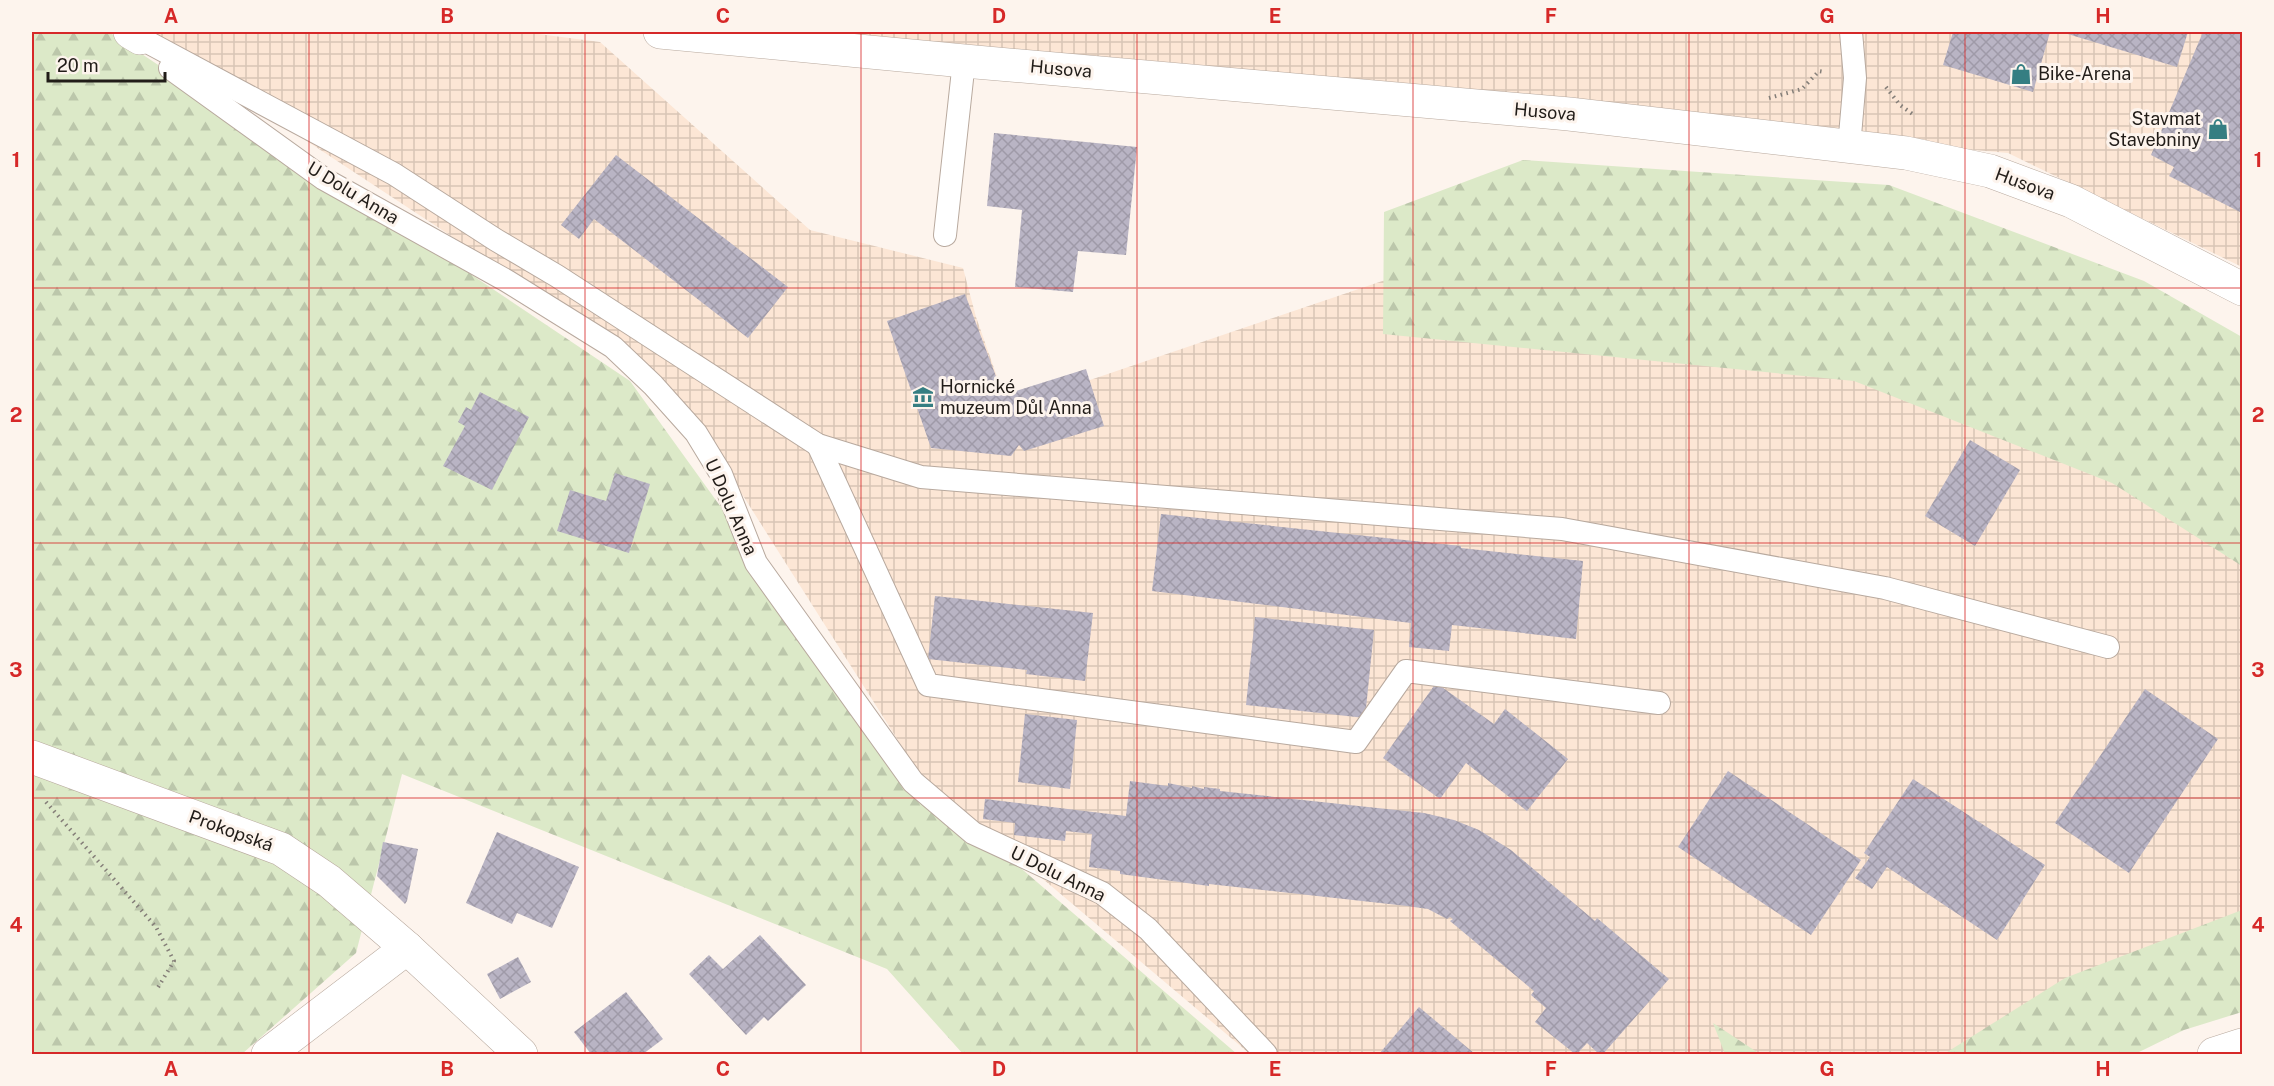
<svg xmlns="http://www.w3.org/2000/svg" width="2274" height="1086" font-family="'Public Sans',sans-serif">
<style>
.industrial{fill:url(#industrial-grid)}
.forest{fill:url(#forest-firs)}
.building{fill:url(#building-cross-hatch)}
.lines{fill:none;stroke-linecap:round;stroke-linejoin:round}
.service-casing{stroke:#b8a99e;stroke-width:24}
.minor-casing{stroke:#b8a99e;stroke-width:34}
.primary-casing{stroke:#b8a99e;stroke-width:34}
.path{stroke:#847e78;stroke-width:4;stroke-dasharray:1.5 4.5;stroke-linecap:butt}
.service{stroke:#fff;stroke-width:22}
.minor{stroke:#fff;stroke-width:33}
.primary{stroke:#fff;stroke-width:33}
.grid{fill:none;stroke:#d62828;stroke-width:1.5;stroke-opacity:0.55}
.labels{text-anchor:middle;stroke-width:6;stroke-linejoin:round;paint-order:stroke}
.street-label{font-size:18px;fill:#211c18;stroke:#fdf4ed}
.poi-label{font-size:18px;fill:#211c18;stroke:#fdf4ed;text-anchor:start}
.neatline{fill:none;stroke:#d62828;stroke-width:2}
.grid-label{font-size:20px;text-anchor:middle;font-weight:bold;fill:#d62828}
</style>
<defs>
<pattern id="industrial-grid" width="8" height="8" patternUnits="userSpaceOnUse" patternTransform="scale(1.5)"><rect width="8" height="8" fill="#fce6d5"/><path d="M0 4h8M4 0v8" fill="none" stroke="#d8c5b6"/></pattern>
<pattern id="forest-firs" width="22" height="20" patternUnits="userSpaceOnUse" patternTransform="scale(1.5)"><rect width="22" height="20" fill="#dce9c8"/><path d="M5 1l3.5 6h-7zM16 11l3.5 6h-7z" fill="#bcc7ab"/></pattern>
<pattern id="building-cross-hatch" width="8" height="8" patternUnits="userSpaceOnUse" patternTransform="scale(1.5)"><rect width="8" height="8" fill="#b9b4c4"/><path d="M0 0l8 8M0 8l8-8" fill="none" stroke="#9f9aa8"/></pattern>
</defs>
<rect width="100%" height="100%" fill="#fdf4ed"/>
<g class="industrial">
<path d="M141,32H523L600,42L810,230L963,268L976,317L1007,405L1090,380L1465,253L2242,422V983L2116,1054H1250L920,775L709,442L635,357Z"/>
<path d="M721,32H2242V267L2008,153L964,61Z"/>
</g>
<g class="forest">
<path d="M32,32H109L630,381L917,779L1237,1054H963L887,969L402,774L356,953L242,1054H32Z"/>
<path d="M1523,160L1889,185L2144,281L2242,337V566L2112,483L1854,381L1383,334L1384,212Z"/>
<path d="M2242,910V1012L2184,1030L2135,1054H1944L2065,978Z"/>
<path d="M1713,1023L1760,1054H1725Z"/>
</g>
<g class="building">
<path d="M1953,32H2050L2033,92L1943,65Z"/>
<path d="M2061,32H2188L2177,67Z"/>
<path d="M2203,32H2242V213L2169,176L2174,167L2151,155Z"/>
<path d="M994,133L1137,147L1126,255L1078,251L1073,292L1015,287L1022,210L987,206Z"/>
<path d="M616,155L788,287L748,338L594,219L579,239L561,225Z"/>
<path d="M965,294L1003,395L1086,369L1104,426L1024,451L1019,445L1011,456L931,448L887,321Z"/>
<path d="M480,392L529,417L492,490L443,466L465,426L458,422L466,407L471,410Z"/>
<path d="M1970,440L2020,470L1975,546L1925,516Z"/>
<path d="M615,473L650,484L629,553L557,531L570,490L606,501Z"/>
<path d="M1161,514L1461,546V548L1583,561L1576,639L1452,625L1449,651L1409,647L1411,623L1152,591Z"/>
<path d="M935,596L1093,613L1085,681L1026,674L1027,670L928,659Z"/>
<path d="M1255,617L1374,630L1365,718L1246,705Z"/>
<path d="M1436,683L1494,724L1505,709L1568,759L1527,811L1466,763L1440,799L1383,758Z"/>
<path d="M2145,689L2218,739L2129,873L2055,823Z"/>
<path d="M1025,714L1077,720L1070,789L1018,782Z"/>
<path d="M1728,771L1861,860L1811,935L1678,847Z"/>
<path d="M1913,779L2045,865L1997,940L1887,867L1872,889L1855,878L1870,857L1864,853Z"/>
<path d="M1130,781L1168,786V783L1192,788V786L1204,789V787L1220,789V791L1424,813L1454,820L1479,830L1511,850L1595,921L1597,918L1669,979L1603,1054H1599L1587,1043L1577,1054H1575L1535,1022L1546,1008L1531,995L1534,991L1450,921L1453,919L1450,917L1447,919L1428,909L1407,906L1209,884V886L1120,874V871L1089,867L1092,834L1066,831L1065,841L1014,835L1015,823L983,819L985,799L1126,816Z"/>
<path d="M497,832L579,867L552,928L517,913L512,924L466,903Z"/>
<path d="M383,842L418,849L407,901L405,904L377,876Z"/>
<path d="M760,935L806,985L768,1021L764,1017L746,1035L689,974L709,955L723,969Z"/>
<path d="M518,957L531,982L500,999L487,974Z"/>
<path d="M626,992L663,1039L643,1054H591L574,1032Z"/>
<path d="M1419,1007L1475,1054H1379Z"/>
</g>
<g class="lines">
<defs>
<g id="service">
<path d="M140,38L394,174L496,240L557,276L818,445L921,477L1562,529L1885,588L2108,647"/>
<path d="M170,68L324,179L507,281L613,347L653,385L696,433L721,474L756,563L913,782L973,833L1102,893L1148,929L1266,1054"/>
<path d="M1849,147L1855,78L1851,32"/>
<path d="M945,235L964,61"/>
<path d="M818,445L928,685L1356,742L1406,671L1659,703"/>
</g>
<g id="minor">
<path d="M130,32L140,38"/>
<path d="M32,757L281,849L329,881L407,948L521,1054"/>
<path d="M268,1054L407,948"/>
<path d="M2214,1054L2242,1045"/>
</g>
<path id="primary" d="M660,32L964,61L1569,114L1906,153L1990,171L2071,201L2242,289"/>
</defs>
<use href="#service" class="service-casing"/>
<use href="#minor" class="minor-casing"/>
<use href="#primary" class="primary-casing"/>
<g class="path">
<path d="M1886,87L1900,105L1914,115"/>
<path d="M1769,98L1802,89L1819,71L1825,72"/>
<path d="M46,802L156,927L174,961L157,989"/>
</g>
<use href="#service" class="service"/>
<use href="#minor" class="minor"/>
<use href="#primary" class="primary"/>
</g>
<path class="grid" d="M309,32V1054M585,32V1054M861,32V1054M1137,32V1054M1413,32V1054M1689,32V1054M1965,32V1054M32,288H2242M32,543H2242M32,798H2242"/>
<defs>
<symbol id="shop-bare" viewBox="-9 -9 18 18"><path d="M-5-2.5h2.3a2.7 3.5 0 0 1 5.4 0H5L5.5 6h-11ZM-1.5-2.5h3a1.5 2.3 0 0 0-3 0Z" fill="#357e82" stroke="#fdf4ed" stroke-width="2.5" paint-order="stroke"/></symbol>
<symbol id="museum-bare" viewBox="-9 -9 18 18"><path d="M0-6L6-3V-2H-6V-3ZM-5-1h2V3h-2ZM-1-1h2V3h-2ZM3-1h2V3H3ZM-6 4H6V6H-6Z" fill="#357e82" stroke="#fdf4ed" stroke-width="2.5" paint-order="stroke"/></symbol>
</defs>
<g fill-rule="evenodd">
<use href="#shop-bare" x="2006" y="59" width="30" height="30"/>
<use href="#shop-bare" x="2203" y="114" width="30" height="30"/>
<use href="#museum-bare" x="908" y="382" width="30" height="30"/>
</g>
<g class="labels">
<g class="street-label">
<text transform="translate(1061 69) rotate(5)" y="6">Husova</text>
<text transform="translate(1545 112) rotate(5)" y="6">Husova</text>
<text transform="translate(2025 184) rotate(20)" y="6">Husova</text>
<text transform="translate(353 193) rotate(31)" y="6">U Dolu Anna</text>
<text transform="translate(731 507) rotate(66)" y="6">U Dolu Anna</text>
<text transform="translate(231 831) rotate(20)" y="6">Prokopská</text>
<text transform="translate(1058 874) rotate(26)" y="6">U Dolu Anna</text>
</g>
<g class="poi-label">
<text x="2038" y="80">Bike-Arena</text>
<text x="2201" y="125" text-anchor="end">Stavmat<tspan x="2201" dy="21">Stavebniny</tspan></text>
<text x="940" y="393">Hornické<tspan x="940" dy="21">muzeum Důl Anna</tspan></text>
</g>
</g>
<rect width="2274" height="1086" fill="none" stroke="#fdf4ed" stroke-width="66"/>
<path d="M48 72v9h117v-9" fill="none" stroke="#211c18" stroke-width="3"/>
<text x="57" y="72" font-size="18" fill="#211c18" stroke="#fdf4ed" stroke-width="4.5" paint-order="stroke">20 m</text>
<rect x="33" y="33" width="2208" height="1020" class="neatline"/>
<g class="grid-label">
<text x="171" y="23">A</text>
<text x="447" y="23">B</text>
<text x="723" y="23">C</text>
<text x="999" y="23">D</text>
<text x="1275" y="23">E</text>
<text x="1551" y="23">F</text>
<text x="1827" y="23">G</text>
<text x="2103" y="23">H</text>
<text x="16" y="167">1</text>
<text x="2258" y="167">1</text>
<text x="16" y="422">2</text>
<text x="2258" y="422">2</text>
<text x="16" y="677">3</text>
<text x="2258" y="677">3</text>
<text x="16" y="932">4</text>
<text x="2258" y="932">4</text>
<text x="171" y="1076">A</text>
<text x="447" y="1076">B</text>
<text x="723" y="1076">C</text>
<text x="999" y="1076">D</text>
<text x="1275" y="1076">E</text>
<text x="1551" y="1076">F</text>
<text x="1827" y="1076">G</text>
<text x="2103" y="1076">H</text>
</g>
</svg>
